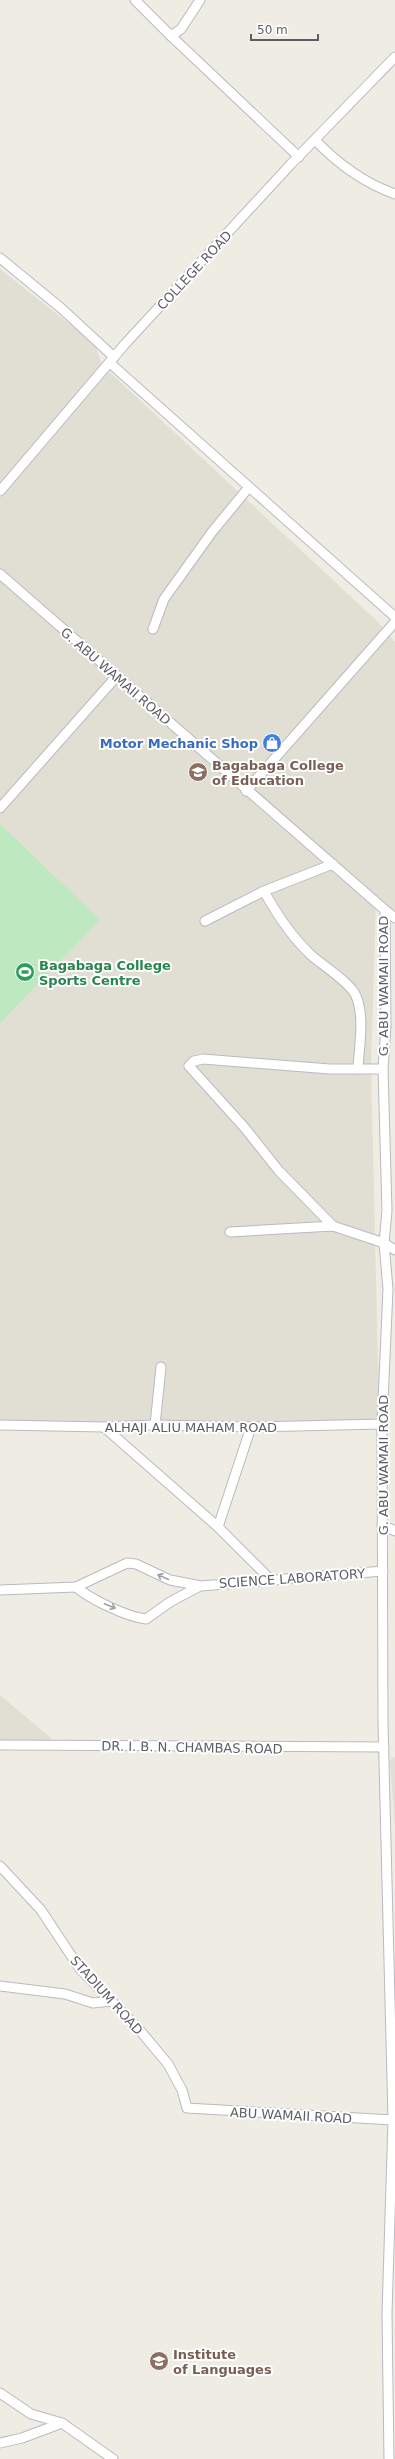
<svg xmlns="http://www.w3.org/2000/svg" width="395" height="2459" font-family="'DejaVu Sans',sans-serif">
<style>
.education{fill:#e1dfd3}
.green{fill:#bde8c0}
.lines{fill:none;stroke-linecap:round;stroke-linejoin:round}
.minor-casing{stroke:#b8bac0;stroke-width:11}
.minor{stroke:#fff;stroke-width:9}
.oneway{stroke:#9d9fa3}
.labels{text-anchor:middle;stroke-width:4;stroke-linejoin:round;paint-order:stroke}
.street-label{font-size:13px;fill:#5b5f65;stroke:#fff}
.shop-label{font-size:13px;font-weight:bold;fill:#366cbe;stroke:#fff;text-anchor:end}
.education-label{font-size:13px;font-weight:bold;fill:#785e54;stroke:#fff;text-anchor:start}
.leisure-label{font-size:13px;font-weight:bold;fill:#27864d;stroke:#fff;text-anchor:start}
</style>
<rect width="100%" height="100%" fill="#efede3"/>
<g class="education">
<path d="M0,269L95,344L102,365L377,621L395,642V917L376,903L371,1065L379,1407L378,1416L366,1423L0,1425Z"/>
<path d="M0,1695L53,1740H0Z"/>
<path d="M395,1757V1829L390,1760Z"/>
</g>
<path class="green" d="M0,824L100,920L0,1023Z"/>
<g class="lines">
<defs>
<g id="minor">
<path d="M135,0L171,36"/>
<path d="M200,0L181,29L171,36L299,157"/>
<path d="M315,140C338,164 364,183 395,194"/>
<path d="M0,258L61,308L114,357"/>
<path d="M110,363L395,617"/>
<path d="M0,491L125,344L291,164L395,57"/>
<path d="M0,574L385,910L386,1026L383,1069L387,1211L384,1243L388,1289L382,1424L383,1723L393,2120L387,2313L389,2459"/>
<path d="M153,629L164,599L212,532L249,487"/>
<path d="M246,791L395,622"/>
<path d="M0,808L116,677"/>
<path d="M333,864L264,891C277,915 291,936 311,955C322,965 351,983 356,996C365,1017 359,1046 358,1069"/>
<path d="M385,910L395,918"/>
<path d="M205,921L264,891"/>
<path d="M333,1226L279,1171L244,1127L189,1066L194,1061L203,1059L330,1069H383"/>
<path d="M230,1232L333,1226L384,1243L395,1250"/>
<path d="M0,1425L104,1427L155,1425L251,1427L382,1424"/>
<path d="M155,1425L161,1367"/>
<path d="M104,1427L218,1527L272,1581"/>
<path d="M382,1525L395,1531"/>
<path d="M218,1527L251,1427"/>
<path d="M76,1587C90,1599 127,1617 146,1619L170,1602L200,1586"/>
<path d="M0,1590L76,1587L127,1563L136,1564L170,1580L201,1586L383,1571"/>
<path d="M0,1745L384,1747"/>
<path d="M0,1866L41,1910L80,1969L137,2027L168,2064L182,2090L187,2108L393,2120"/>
<path d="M0,1986L65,1994L93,2003L112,2001"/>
<path d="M0,2393L31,2414L62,2423L113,2459"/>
<path d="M0,2443L22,2438L62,2423"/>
</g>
</defs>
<use href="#minor" class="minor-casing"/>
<use href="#minor" class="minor"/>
</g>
<defs><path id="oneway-shaft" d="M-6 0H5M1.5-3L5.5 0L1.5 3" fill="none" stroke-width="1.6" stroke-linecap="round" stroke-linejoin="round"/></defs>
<g class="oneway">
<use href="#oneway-shaft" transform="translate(163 1577) rotate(-155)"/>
<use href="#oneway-shaft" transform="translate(110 1606) rotate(23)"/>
</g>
<defs>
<symbol id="shop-disc" viewBox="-11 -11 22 22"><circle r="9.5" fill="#3f7fe0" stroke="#fff"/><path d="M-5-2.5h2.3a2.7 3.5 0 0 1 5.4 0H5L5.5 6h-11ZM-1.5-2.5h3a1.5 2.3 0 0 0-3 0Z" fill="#fff"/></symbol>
<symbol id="university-disc" viewBox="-11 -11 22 22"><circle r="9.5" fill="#8d6e63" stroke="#fff"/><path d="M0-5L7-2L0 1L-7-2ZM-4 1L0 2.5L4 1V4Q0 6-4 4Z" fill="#fff"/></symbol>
<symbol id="stadium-disc" viewBox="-11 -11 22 22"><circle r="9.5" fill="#2e9e5b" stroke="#fff"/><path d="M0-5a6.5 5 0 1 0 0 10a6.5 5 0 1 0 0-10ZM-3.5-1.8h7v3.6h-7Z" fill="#fff"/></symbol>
<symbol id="school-disc" viewBox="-11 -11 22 22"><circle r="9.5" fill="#8d6e63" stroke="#fff"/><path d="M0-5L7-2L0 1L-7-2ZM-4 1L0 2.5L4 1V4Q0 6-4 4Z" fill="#fff"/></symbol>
</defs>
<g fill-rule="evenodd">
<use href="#shop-disc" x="261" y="732" width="22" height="22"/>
<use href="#university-disc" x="187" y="761" width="22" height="22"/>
<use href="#stadium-disc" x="14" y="961" width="22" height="22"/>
<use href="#school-disc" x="148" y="2350" width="22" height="22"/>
</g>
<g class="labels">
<g class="street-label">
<text transform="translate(194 270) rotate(-47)" y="5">COLLEGE ROAD</text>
<text transform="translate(116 676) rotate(41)" y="5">G. ABU WAMAII ROAD</text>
<text transform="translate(383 986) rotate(-90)" y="5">G. ABU WAMAII ROAD</text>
<text x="191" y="1432">ALHAJI ALIU MAHAM ROAD</text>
<text transform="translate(383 1465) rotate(-90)" y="5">G. ABU WAMAII ROAD</text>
<text transform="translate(292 1578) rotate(-4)" y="5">SCIENCE LABORATORY</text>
<text transform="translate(192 1747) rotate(1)" y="5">DR. I. B. N. CHAMBAS ROAD</text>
<text transform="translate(107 1995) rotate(48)" y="5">STADIUM ROAD</text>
<text transform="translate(291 2115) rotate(3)" y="5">ABU WAMAII ROAD</text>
</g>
<g class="shop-label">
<text x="258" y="748">Motor Mechanic Shop</text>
</g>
<g class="education-label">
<text x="212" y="770">Bagabaga College<tspan x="212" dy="15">of Education</tspan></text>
<text x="173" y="2359">Institute<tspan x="173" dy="15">of Languages</tspan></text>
</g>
<g class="leisure-label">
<text x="39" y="970">Bagabaga College<tspan x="39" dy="15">Sports Centre</tspan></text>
</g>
</g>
<path d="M251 34v6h67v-6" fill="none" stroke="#5b5f65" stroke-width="2"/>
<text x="257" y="34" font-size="12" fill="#5b5f65" stroke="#ffffff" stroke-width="3" paint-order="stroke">50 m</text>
</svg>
